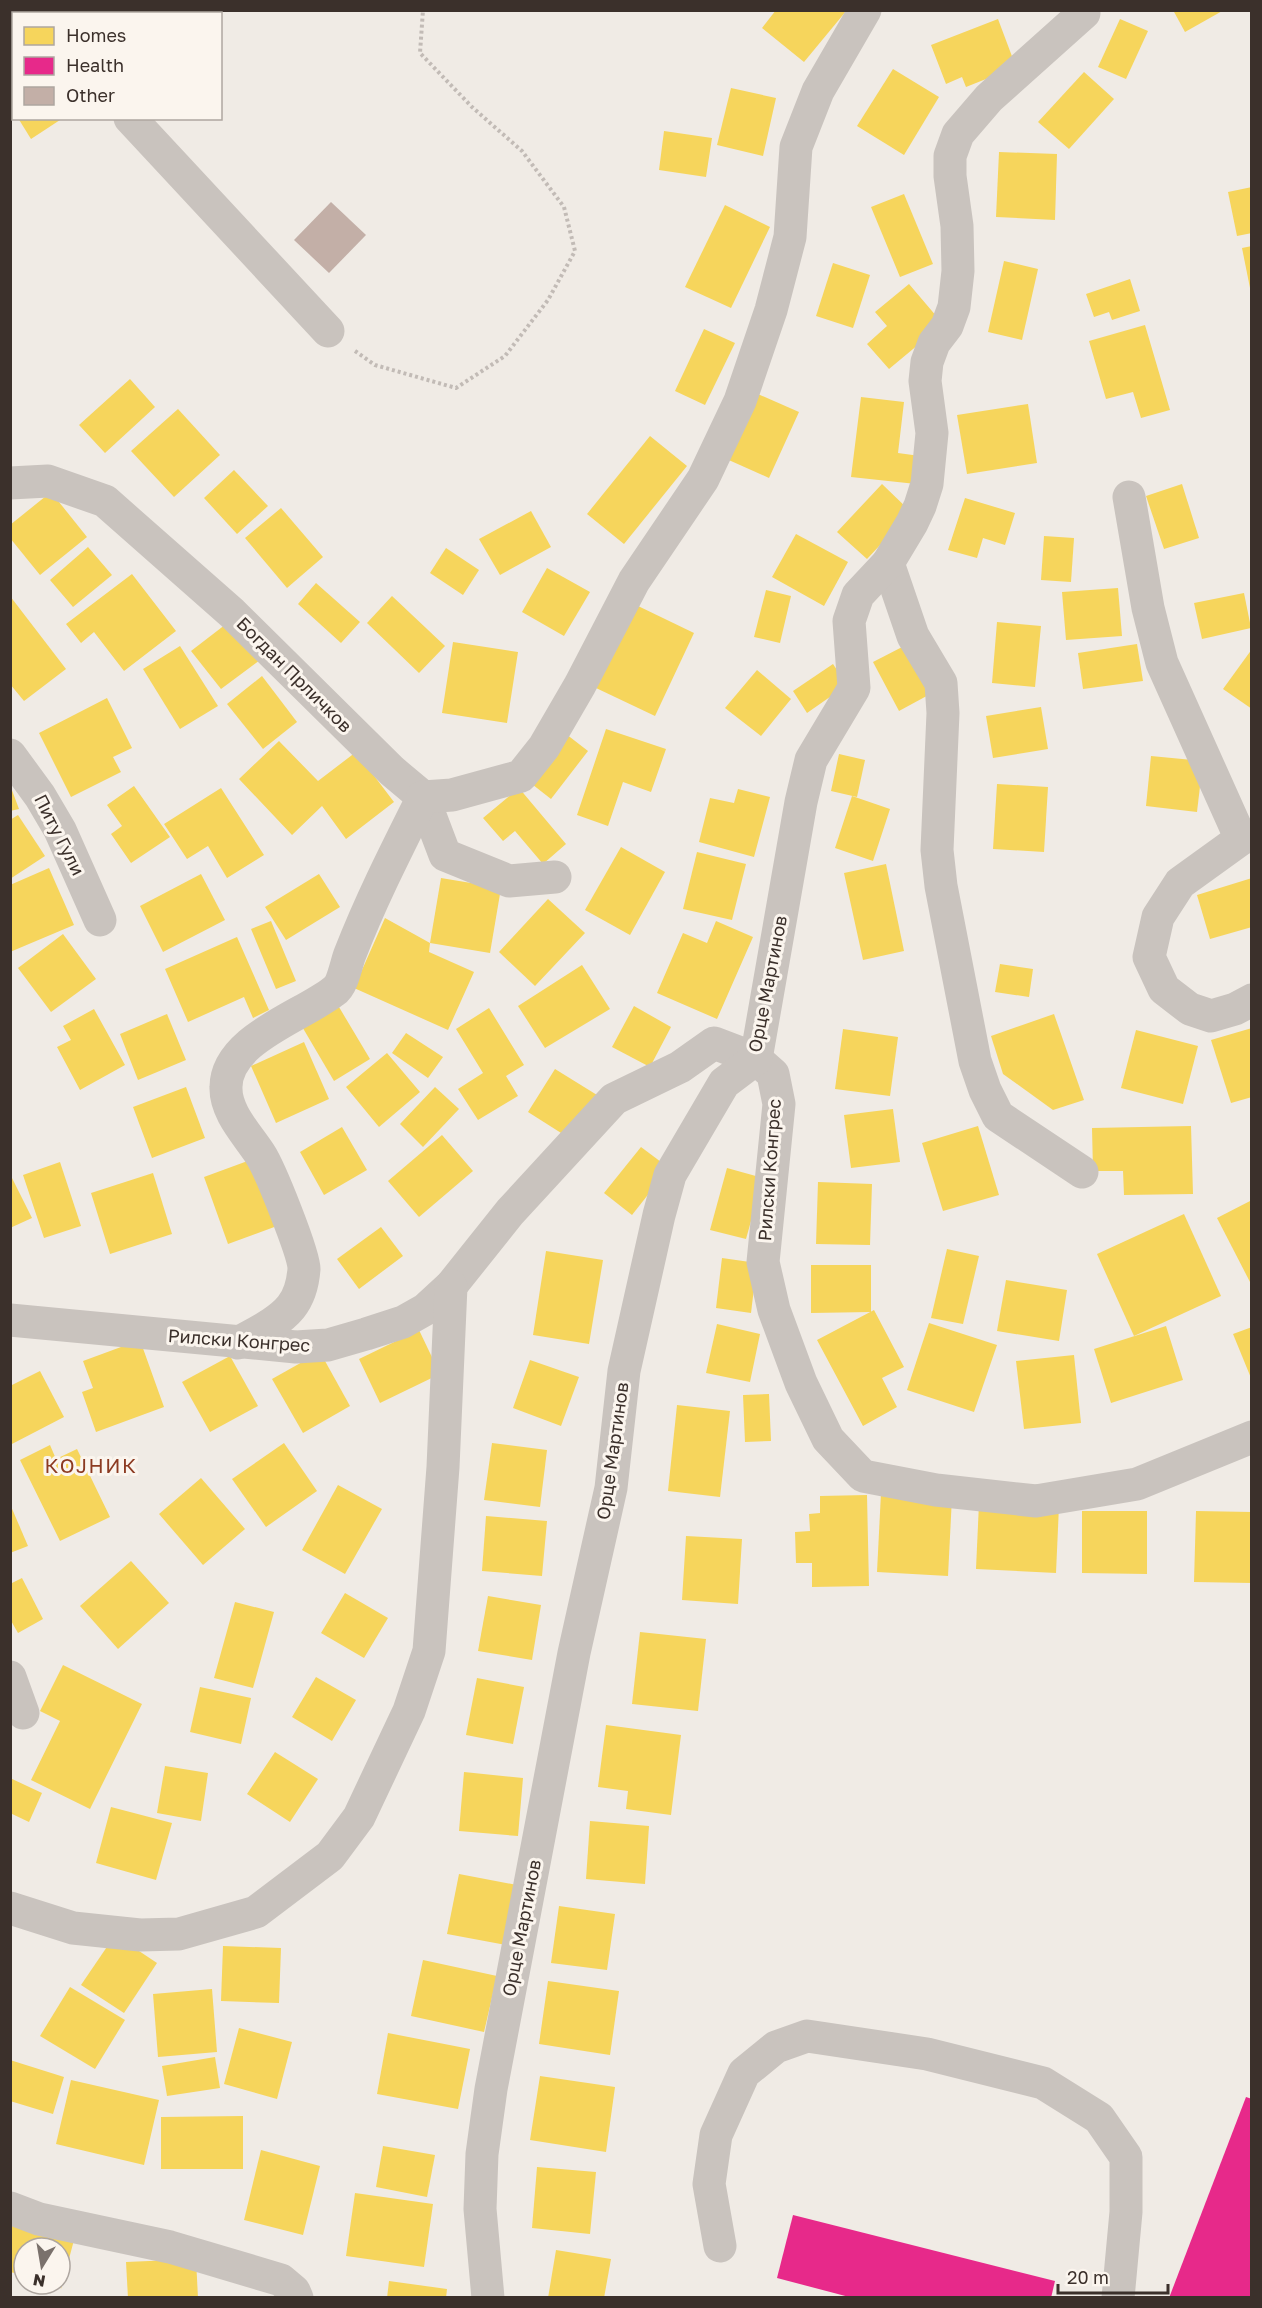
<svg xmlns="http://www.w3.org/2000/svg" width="1262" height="2308" font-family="'Golos Text',sans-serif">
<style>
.homes{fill:#f6d55c}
.health{fill:#e7298a}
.building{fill:#c3afa7}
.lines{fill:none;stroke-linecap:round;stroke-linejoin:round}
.path{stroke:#c2bbb6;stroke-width:4;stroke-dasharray:3 3;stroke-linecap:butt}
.minor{stroke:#c9c3be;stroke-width:33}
.labels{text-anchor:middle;stroke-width:6;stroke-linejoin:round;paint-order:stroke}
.street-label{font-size:18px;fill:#3b302b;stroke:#fbf5ee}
.neighbourhood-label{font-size:20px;letter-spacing:1.5px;fill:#8c3b22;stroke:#fbf5ee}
</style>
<rect width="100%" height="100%" fill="#f0ebe5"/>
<g class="homes">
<path d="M776,10H847L804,62L762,28Z"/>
<path d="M1173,10H1224L1185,32Z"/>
<path d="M998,19L1016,67L966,87L962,77L946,84L931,45Z"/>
<path d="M1120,19L1148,31L1126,79L1098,67Z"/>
<path d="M893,69L939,97L904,155L857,126Z"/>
<path d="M1084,72L1114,99L1069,149L1038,122Z"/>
<path d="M731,88L776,98L763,156L717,145Z"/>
<path d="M18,118H59L60,120L31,139Z"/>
<path d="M664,131L712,138L706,177L659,170Z"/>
<path d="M999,152L1057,154L1055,220L996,217Z"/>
<path d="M1252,187V233L1237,236L1228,192Z"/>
<path d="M904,194L933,264L900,277L871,207Z"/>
<path d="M725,205L770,227L731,308L685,287Z"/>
<path d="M1252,246V288H1250L1242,248Z"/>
<path d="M1004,261L1038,269L1022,340L988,332Z"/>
<path d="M833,263L870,275L853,328L816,316Z"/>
<path d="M1130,279L1140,311L1112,320L1109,312L1094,317L1086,294Z"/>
<path d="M909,284L943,324L889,369L867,344L887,326L875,312Z"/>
<path d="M1145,325L1170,410L1141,418L1133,392L1106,399L1089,341Z"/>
<path d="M704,329L735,343L705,405L675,391Z"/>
<path d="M130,379L155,407L105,453L79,425Z"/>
<path d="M751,391L799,412L769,478L722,457Z"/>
<path d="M861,397L904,402L898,453L920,456L916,484L851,477Z"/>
<path d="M1028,404L1037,463L967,474L957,415Z"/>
<path d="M178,409L220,455L174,497L131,451Z"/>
<path d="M650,436L687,466L624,544L587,514Z"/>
<path d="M234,470L268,506L237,534L204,498Z"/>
<path d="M882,484L911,512L867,559L837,532Z"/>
<path d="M1182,484L1199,538L1164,549L1146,496Z"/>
<path d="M51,492L87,537L40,575L10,538V525Z"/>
<path d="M965,498L1015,513L1005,545L983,538L977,558L948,550Z"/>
<path d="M281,508L323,557L287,588L245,538Z"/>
<path d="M531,511L551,547L500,575L479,539Z"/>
<path d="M796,534L848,562L824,606L772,577Z"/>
<path d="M1044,536L1074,538L1071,582L1041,580Z"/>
<path d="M88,547L112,575L73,607L50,580Z"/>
<path d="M446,548L479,570L463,595L430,573Z"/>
<path d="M547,568L590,592L564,636L522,612Z"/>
<path d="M132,574L176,631L124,671L94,632L81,643L66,624Z"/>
<path d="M316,583L360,622L341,643L298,604Z"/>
<path d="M1118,588L1122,636L1066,640L1062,592Z"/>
<path d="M766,590L791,596L780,643L754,637Z"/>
<path d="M1244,593L1251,628L1202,639L1194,603Z"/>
<path d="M10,596L66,669L24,701L10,684Z"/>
<path d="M392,596L445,646L419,673L367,623Z"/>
<path d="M636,605L694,633L655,716L596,688Z"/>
<path d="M230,621L260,660L221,689L191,651Z"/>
<path d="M997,622L1041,626L1035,687L992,683Z"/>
<path d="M453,642L518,652L507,723L442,713Z"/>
<path d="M908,644L934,692L899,711L873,662Z"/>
<path d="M1137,644L1143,681L1083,689L1078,653Z"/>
<path d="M180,646L218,706L180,729L143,669Z"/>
<path d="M1252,649V709L1223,689Z"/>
<path d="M833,664L847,685L807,713L793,691Z"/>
<path d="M757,670L791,699L761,736L725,708Z"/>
<path d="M262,676L297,722L263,749L227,704Z"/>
<path d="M107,698L132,748L113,757L121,772L71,797L39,733Z"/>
<path d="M1041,707L1048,749L993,758L986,716Z"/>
<path d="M606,729L666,749L651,792L623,782L608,826L577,815Z"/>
<path d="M566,734L588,751L551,799L528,781Z"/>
<path d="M279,741L318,781L356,752L394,802L346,839L322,806L292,835L239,779Z"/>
<path d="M839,754L865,760L857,797L831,791Z"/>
<path d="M1151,756L1203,761L1197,812L1146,806Z"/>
<path d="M997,784L1048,787L1044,852L993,849Z"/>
<path d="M10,785L19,809L10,811Z"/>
<path d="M134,786L170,837L131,863L111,834L122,826L107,805Z"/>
<path d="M221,788L264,855L227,878L208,846L187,859L164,824Z"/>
<path d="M519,788L566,844L543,864L515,831L503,841L483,818Z"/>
<path d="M738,789L770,797L754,857L699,842L710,798L734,803Z"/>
<path d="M852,796L890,809L873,861L835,848Z"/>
<path d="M18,815L45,856L10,879V820Z"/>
<path d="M621,847L665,872L630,935L585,910Z"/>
<path d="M697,852L746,864L732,920L683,909Z"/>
<path d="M886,864L904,951L863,960L844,873Z"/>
<path d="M49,868L74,925L10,952V885Z"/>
<path d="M201,874L225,920L163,952L140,906Z"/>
<path d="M319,874L340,907L286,940L265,907Z"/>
<path d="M441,878L501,888L490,953L430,943Z"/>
<path d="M1252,878V927L1210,939L1197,895Z"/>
<path d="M548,899L585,933L535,986L499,952Z"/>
<path d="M385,918L430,943L429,952L474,972L448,1030L354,988Z"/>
<path d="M271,921L296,981L276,989L251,929Z"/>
<path d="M716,921L753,937L717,1019L657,993L683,933L707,943Z"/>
<path d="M63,934L96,979L51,1012L18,968Z"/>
<path d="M237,937L269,1010L253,1018L244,997L188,1022L165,969Z"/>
<path d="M1000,964L1033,969L1029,997L995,992Z"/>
<path d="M582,965L610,1009L545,1048L518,1006Z"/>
<path d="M333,997L370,1059L334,1081L297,1018Z"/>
<path d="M634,1006L671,1027L650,1067L612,1047Z"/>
<path d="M489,1008L524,1065L506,1076L518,1096L478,1120L458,1089L483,1073L456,1029Z"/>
<path d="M94,1009L125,1065L80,1090L57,1047L71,1040L63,1026Z"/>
<path d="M167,1014L186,1060L138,1080L120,1034Z"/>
<path d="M1054,1014L1084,1100L1053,1110L1003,1074L991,1036Z"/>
<path d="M1252,1028V1097L1231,1103L1211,1040Z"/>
<path d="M843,1029L898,1037L890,1096L835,1089Z"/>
<path d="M1136,1030L1198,1046L1183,1104L1121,1088Z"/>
<path d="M406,1033L443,1057L428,1078L392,1053Z"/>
<path d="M304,1042L329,1099L276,1123L251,1066Z"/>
<path d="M387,1053L420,1092L379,1127L346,1087Z"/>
<path d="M555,1069L597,1095L569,1138L528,1112Z"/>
<path d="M186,1087L205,1138L152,1158L133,1107Z"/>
<path d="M435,1087L459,1109L423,1147L400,1124Z"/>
<path d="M893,1109L900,1162L851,1168L844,1115Z"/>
<path d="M978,1126L999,1195L943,1211L922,1143Z"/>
<path d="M1191,1126L1193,1194L1124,1195L1123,1171H1093L1092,1128Z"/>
<path d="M342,1127L367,1170L324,1195L300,1152Z"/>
<path d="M442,1135L473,1171L419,1217L388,1181Z"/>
<path d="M641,1147L669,1168L632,1215L604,1193Z"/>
<path d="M253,1159L277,1226L228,1244L204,1177Z"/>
<path d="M60,1162L81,1226L44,1238L23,1175Z"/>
<path d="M727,1168L763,1178L746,1239L710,1230Z"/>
<path d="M153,1173L172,1234L110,1254L91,1193Z"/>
<path d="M10,1174L32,1218L10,1228Z"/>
<path d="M818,1182L872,1184L870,1245L816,1244Z"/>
<path d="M1252,1200V1281L1250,1282L1217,1218Z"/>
<path d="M1184,1214L1221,1296L1134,1336L1097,1254Z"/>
<path d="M381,1227L403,1256L359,1289L337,1259Z"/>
<path d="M947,1249L979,1256L963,1324L931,1318Z"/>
<path d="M546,1251L603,1260L589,1344L533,1335Z"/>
<path d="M722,1258L757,1263L751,1313L716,1308Z"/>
<path d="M811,1265H871V1312L811,1313Z"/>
<path d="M1006,1280L1067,1290L1059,1341L997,1331Z"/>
<path d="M874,1310L904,1367L882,1378L897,1407L863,1426L817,1340Z"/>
<path d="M929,1323L997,1345L974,1412L907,1390Z"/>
<path d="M717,1324L760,1334L750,1382L706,1373Z"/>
<path d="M1166,1326L1183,1380L1111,1403L1094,1349Z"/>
<path d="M1252,1327V1378H1251L1233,1334Z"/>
<path d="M419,1330L440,1374L380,1403L359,1359Z"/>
<path d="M140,1340L164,1407L96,1432L82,1392L93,1388L83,1361Z"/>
<path d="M320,1352L350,1406L303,1433L272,1379Z"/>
<path d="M1074,1355L1081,1423L1024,1429L1016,1361Z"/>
<path d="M230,1356L258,1406L210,1432L182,1382Z"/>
<path d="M530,1360L579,1377L561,1426L513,1408Z"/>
<path d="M40,1371L64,1417L10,1445V1386Z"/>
<path d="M769,1394L771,1441L745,1442L743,1395Z"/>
<path d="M677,1405L730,1411L720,1497L668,1491Z"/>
<path d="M284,1443L317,1491L266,1527L232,1479Z"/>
<path d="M492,1443L547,1450L540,1507L484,1500Z"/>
<path d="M50,1445L56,1459L77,1449L110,1517L60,1541L20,1460Z"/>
<path d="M201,1478L245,1529L203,1565L159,1514Z"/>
<path d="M338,1485L382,1509L345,1574L302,1550Z"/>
<path d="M881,1493L952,1497L948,1576L877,1572Z"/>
<path d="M867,1495L869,1586L812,1587V1563H796L795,1532L810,1531L809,1514L820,1513V1496Z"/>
<path d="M979,1503L1059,1506L1056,1573L976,1569Z"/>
<path d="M10,1504L28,1546L10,1553Z"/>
<path d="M1082,1511H1147V1574L1082,1573Z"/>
<path d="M1196,1511L1252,1512V1583L1194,1582Z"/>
<path d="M486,1516L547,1521L542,1576L482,1571Z"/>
<path d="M686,1536L742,1539L738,1604L682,1600Z"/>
<path d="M131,1561L169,1603L118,1649L80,1606Z"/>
<path d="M22,1578L43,1619L18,1633L10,1619V1584Z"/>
<path d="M345,1593L388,1618L364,1658L321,1633Z"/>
<path d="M488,1596L541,1605L532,1660L478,1651Z"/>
<path d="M235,1602L274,1612L253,1688L214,1678Z"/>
<path d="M640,1632L706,1639L698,1711L632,1704Z"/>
<path d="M63,1665L142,1704L90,1809L31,1780L60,1721L40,1711Z"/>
<path d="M316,1677L356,1700L332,1741L292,1717Z"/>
<path d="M477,1678L524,1687L513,1744L466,1735Z"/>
<path d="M200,1687L251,1698L241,1744L190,1732Z"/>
<path d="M606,1725L681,1735L671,1815L626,1809L628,1791L598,1787Z"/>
<path d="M275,1752L318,1779L290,1822L247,1794Z"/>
<path d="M165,1766L208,1773L201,1821L157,1813Z"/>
<path d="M464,1772L523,1778L518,1836L459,1831Z"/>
<path d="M10,1778L42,1793L29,1822L10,1813Z"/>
<path d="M111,1807L172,1823L156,1880L96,1863Z"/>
<path d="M590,1821L649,1826L645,1884L586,1879Z"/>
<path d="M459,1874L517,1885L506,1945L447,1934Z"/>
<path d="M559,1906L615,1914L607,1970L551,1963Z"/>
<path d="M115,1935L157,1963L124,2013L81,1985Z"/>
<path d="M223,1946L281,1948L279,2003L221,2001Z"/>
<path d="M423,1960L497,1976L484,2032L411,2016Z"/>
<path d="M548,1981L619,1991L610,2055L539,2044Z"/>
<path d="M70,1987L125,2020L95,2069L40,2036Z"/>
<path d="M212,1989L217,2052L158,2057L153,1994Z"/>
<path d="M239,2028L292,2042L277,2099L224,2084Z"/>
<path d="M388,2033L470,2049L458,2109L377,2094Z"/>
<path d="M215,2057L220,2088L167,2096L162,2066Z"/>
<path d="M10,2060L64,2077L53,2114L10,2101Z"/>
<path d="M540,2076L615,2087L606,2152L530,2140Z"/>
<path d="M71,2080L159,2100L144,2165L56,2144Z"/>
<path d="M243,2116V2169H161V2117Z"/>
<path d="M383,2146L435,2155L427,2197L376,2187Z"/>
<path d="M261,2150L320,2166L303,2235L244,2220Z"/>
<path d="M537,2167L596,2172L590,2234L532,2228Z"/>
<path d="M355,2193L433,2204L424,2267L346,2256Z"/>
<path d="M10,2223L74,2240L61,2289L60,2248H24V2275L10,2272Z"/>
<path d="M556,2250L611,2259L604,2298H548Z"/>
<path d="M196,2259L198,2298H128L126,2262Z"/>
<path d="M389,2281L447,2289L446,2298H387Z"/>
</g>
<g class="health">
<path d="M1246,2097L1252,2099V2298H1169Z"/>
<path d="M793,2215L1055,2281L1051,2298H853L777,2278Z"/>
</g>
<path class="building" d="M331,202L366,235L329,273L294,240Z"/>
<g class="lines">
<path class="path" d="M355,351L375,365L456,388L505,356L548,300L575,251L564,207L522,151L472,107L420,53L423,10"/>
<g class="minor">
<path d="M10,46L14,47"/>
<path d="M130,118L328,331"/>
<path d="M10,483L48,481L105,501L232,613L392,771L423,797L445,855L509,881L555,877"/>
<path d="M1129,497L1148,608L1162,663L1241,839"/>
<path d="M888,563L913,636L941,683L943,713L937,850L941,886L975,1061L985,1090L998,1116L1082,1172"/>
<path d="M10,755L40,796L60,830L100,920"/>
<path d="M1252,835L1241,839L1180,883L1158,917L1149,957L1164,989L1190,1009L1211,1016L1235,1009L1252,1000"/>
<path d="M10,1320L296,1347L328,1345L366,1334L403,1322L426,1309L451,1286L510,1212L614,1099L680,1067L714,1043L756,1059L773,1074L779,1104L763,1262L774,1310L801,1383L828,1439L863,1476L936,1490L1036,1501L1137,1484L1252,1437"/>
<path d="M238,1343C255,1333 278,1323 291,1307C299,1297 303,1282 304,1269C304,1254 270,1169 260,1154C247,1134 225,1112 226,1087C226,1039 303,1016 334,991C343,985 346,964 350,954C371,900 397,849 423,797L452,795L521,776L544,747L580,685L634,581L703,479L740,401L771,310L790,237L796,147L818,91L865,10"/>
<path d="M10,1677L23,1713"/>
<path d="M10,1908L73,1928L140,1935L179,1934L256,1912L330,1856L359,1817L409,1711L429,1651L443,1467L451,1286"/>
<path d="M10,2208L39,2219L170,2247L281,2280L294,2291L297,2298"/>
<path d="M720,2246L709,2184L716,2135L744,2073L776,2047L807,2036L927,2054L1043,2083L1099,2118L1126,2157V2212L1118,2298"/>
<path d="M488,2298L480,2209L482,2154L491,2089L574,1653L611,1488L624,1371L659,1215L670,1175L724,1083L756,1059L801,802L811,760L854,688L849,621L858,595L888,563L912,523L920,506L927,484L932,433L925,381L927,362L934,343L947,326L954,307L958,271L957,226L950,176V156L958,134L989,98L1084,13"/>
</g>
</g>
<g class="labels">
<g class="street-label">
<text transform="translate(294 675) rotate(45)" y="6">Богдан Прличков</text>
<text transform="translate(59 835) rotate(63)" y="6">Питу Гули</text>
<text transform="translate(768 984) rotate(-79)" y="6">Орце Мартинов</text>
<text transform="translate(770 1170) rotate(-86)" y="6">Рилски Конгрес</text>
<text transform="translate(239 1341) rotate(4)" y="6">Рилски Конгрес</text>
<text transform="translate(613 1451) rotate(-82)" y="6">Орце Мартинов</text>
<text transform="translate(522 1928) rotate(-79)" y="6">Орце Мартинов</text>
</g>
<g class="neighbourhood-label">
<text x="91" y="1473">КОЈНИК</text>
</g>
</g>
<rect width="1262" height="2308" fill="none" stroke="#3b302b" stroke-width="24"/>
<rect x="12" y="12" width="210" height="108" fill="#fbf5ee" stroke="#aea6a0" stroke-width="1.5"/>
<rect x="24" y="27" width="30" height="18" fill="#f6d55c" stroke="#aea6a0" stroke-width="1.5"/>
<text x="66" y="42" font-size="18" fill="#3b302b">Homes</text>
<rect x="24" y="57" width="30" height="18" fill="#e7298a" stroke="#aea6a0" stroke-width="1.5"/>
<text x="66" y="72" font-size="18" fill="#3b302b">Health</text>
<rect x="24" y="87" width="30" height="18" fill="#c3afa7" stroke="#aea6a0" stroke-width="1.5"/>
<text x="66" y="102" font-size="18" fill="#3b302b">Other</text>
<g transform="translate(42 2266) rotate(191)"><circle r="28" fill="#fbf5ee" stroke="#aea6a0" stroke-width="1.5"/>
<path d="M0-4.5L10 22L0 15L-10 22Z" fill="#7a716c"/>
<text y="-9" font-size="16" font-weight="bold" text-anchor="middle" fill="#3b302b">N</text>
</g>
<path d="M1058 2284v9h110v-9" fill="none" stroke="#3b302b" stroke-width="3"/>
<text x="1067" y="2284" font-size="18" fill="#3b302b" stroke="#fbf5ee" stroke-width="4.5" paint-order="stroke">20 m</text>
</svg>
